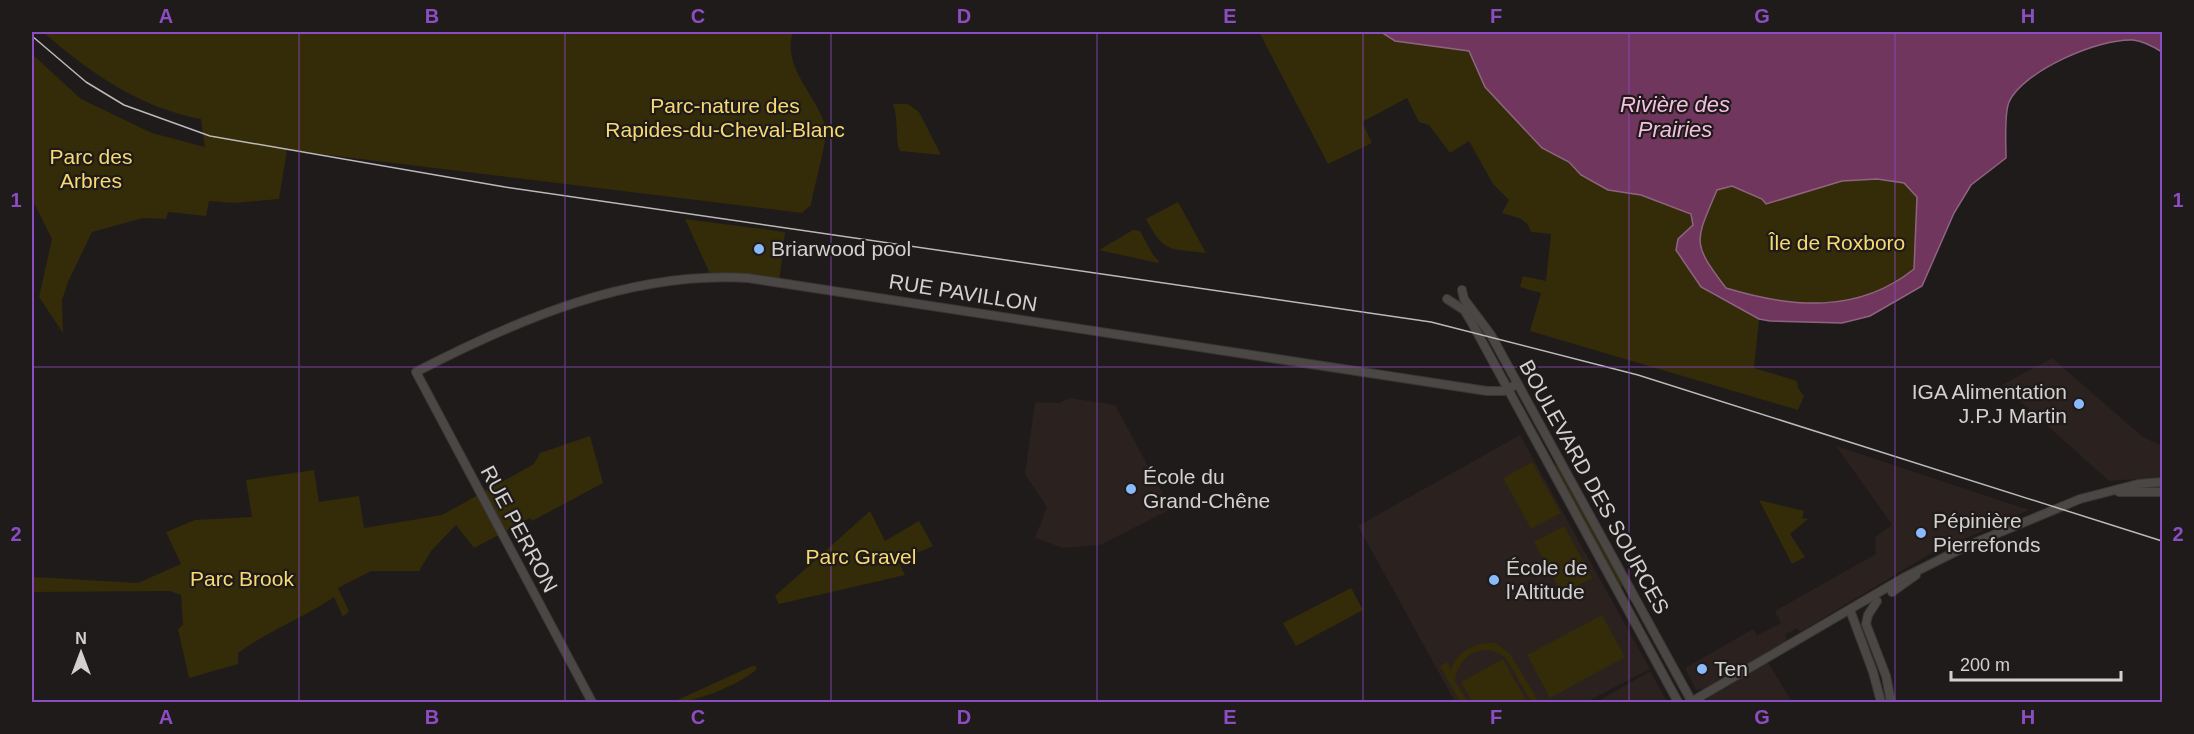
<svg xmlns="http://www.w3.org/2000/svg" width="2194" height="734" font-family="Helvetica,sans-serif">
<style>
.built{fill:#2b211e}
.green{fill:#342b08}
.water{fill:#71365e;stroke:#8e6480;stroke-width:1.5;fill-rule:evenodd}
.lines{fill:none;stroke-linecap:round;stroke-linejoin:round}
.secondary-casing{stroke:#393736;stroke-width:10}
.secondary{stroke:#4b4745;stroke-width:8}
.tram{stroke:#bcbab9;stroke-width:1.5}
.grid{fill:none;stroke:#8d4dc2;stroke-width:1.5;stroke-opacity:0.55}
.poi-dot{fill:#8abafc;stroke:#1f1b1a;stroke-width:2}
.labels{text-anchor:middle;stroke-width:4.5;stroke-linejoin:round;paint-order:stroke}
.park-label{font-size:21px;fill:#f7d970;stroke:#1f1b1a}
.poi-label{font-size:21px;fill:#d3d1d0;stroke:#1f1b1a;text-anchor:start}
.street-label{font-size:21px;fill:#d3d1d0;stroke:#1f1b1a}
.water-label{font-size:22px;font-style:italic;fill:#f6bee1;stroke:#1f1b1a}
.neatline{fill:none;stroke:#8d4dc2;stroke-width:2}
.grid-label{font-size:20px;text-anchor:middle;font-weight:bold;fill:#8d4dc2}
</style>
<rect width="100%" height="100%" fill="#1f1b1a"/>
<g class="built">
<path d="M2052,358L2143,437L2162,446V477L2109,481L2002,385Z"/>
<path d="M1070,398L1115,405L1171,509L1100,545L1063,548L1035,538L1047,507L1025,474L1035,402L1059,403Z"/>
<path d="M1520,435L1650,669L1586,702H1455L1358,526Z"/>
<path d="M1836,446L2029,510L1928,555L1800,632L1797,628L1785,635L1787,641L1763,654L1792,702H1706L1708,700L1701,689L1696,690L1685,668L1753,629L1757,635L1781,623L1775,611L1876,554L1875,537L1892,525Z"/>
<path d="M1650,671L1667,702H1597Z"/>
</g>
<g class="green">
<path d="M43,32H793C781,67 817,95 826,128C828,138 813,191 811,205L802,213L287,150L279,199L235,203L209,201L206,216L168,212L166,219L143,218L92,232L68,282L62,300L63,333L39,297L52,239L32,199V54L81,99L152,133L205,147L201,119C140,108 89,72 43,32Z"/>
<path d="M1259,32H1485L1930,156L1921,273L1859,309L1792,314L1702,287L1713,295L1759,319L1754,368L1797,381L1798,388L1804,396L1798,410L1530,331L1541,293L1520,287L1523,276L1546,281L1551,234L1531,232C1527,218 1516,217 1502,213L1509,200L1493,184L1469,141L1450,153L1429,125L1419,122L1407,98L1362,122L1372,143L1328,164Z"/>
<path d="M893,104H908L919,112L941,155L900,151C895,141 899,121 893,104Z"/>
<path d="M1178,202L1206,253C1169,248 1165,254 1146,219Z"/>
<path d="M685,219L785,232L779,283L711,276Z"/>
<path d="M1133,230L1140,231L1153,255L1159,261L1158,263L1099,250Z"/>
<path d="M590,436L603,483L532,521L530,518L474,548L456,525L431,551L419,571H371L338,588L349,611L343,617L334,597C303,618 268,631 238,653V664L189,678L178,629L183,625L181,595L170,591L32,592L34,577L138,583L181,564L166,532L195,520L252,517L246,480L314,470L319,502L359,496L364,528L442,515L534,464L540,453Z"/>
<path d="M1549,457L1561,471L1624,585L1620,587Z"/>
<path d="M1532,462L1561,513L1531,529L1503,478Z"/>
<path d="M1759,500L1804,511L1802,518L1808,519L1790,534L1805,557L1792,564Z"/>
<path d="M870,511L885,541L919,521L933,546L898,561L905,575L779,604L775,596Z"/>
<path d="M1564,526L1592,578L1562,594L1534,542Z"/>
<path d="M1351,588L1363,610L1296,646L1283,623Z"/>
<path d="M1602,615L1625,657L1550,698L1527,655Z"/>
<path d="M1496,643L1511,655L1539,702H1531L1506,658C1484,640 1459,654 1455,681L1468,702H1460L1440,666L1447,662L1451,670C1458,649 1476,642 1496,643Z"/>
<path d="M1503,659L1527,702H1472L1461,682Z"/>
<path d="M752,666H756V670C738,685 695,703 673,702Z"/>
</g>
<path class="water" d="M1381,32H2162V52C2154,47 2143,41 2133,40C2099,38 2023,71 2009,102C2004,114 2006,144 2006,158L1971,185L1954,213L1922,286L1870,316L1842,323L1770,321L1759,319L1701,287L1676,250L1678,239L1693,225L1691,214L1641,195L1608,190L1581,175L1569,162L1542,148L1485,87L1469,51L1395,41ZM1877,179L1904,183L1917,197L1914,269C1858,314 1792,308 1726,288C1691,242 1695,242 1717,190L1732,186L1762,199L1766,204L1842,181Z"/>
<g class="lines">
<defs>
<g id="secondary">
<path d="M1462,290L1464,299L1491,335L1692,702"/>
<path d="M1447,299L1464,310L1472,323L1678,702"/>
<path d="M2119,492H2162"/>
<path d="M1892,592L1916,575"/>
<path d="M1877,601L1868,615L1866,624L1886,676L1891,702"/>
<path d="M1850,610L1873,672L1881,702"/>
<path d="M592,702L416,372C518,319 631,271 748,278L1487,391H1504L1517,384"/>
<path d="M1691,702L1905,577L1967,546L2080,499L2138,484L2162,482"/>
</g>
</defs>
<use href="#secondary" class="secondary-casing"/>
<use href="#secondary" class="secondary"/>
<path class="tram" d="M32,36L86,82L124,105L210,136L505,187L1431,322L1638,375L2162,541"/>
</g>
<path class="grid" d="M299,32V702M565,32V702M831,32V702M1097,32V702M1363,32V702M1629,32V702M1895,32V702M32,367H2162"/>
<g class="poi-dot">
<circle cx="759" cy="249" r="6"/>
<circle cx="2079" cy="404" r="6"/>
<circle cx="1131" cy="489" r="6"/>
<circle cx="1921" cy="533" r="6"/>
<circle cx="1494" cy="580" r="6"/>
<circle cx="1702" cy="669" r="6"/>
</g>
<g class="labels">
<g class="park-label">
<text x="725" y="113">Parc-nature des<tspan x="725" dy="24">Rapides-du-Cheval-Blanc</tspan></text>
<text x="91" y="164">Parc des<tspan x="91" dy="24">Arbres</tspan></text>
<text x="1837" y="250">Île de Roxboro</text>
<text x="861" y="564">Parc Gravel</text>
<text x="242" y="586">Parc Brook</text>
</g>
<g class="poi-label">
<text x="771" y="256">Briarwood pool</text>
<text x="2067" y="399" text-anchor="end">IGA Alimentation<tspan x="2067" dy="24">J.P.J Martin</tspan></text>
<text x="1143" y="484">École du<tspan x="1143" dy="24">Grand-Chêne</tspan></text>
<text x="1933" y="528">Pépinière<tspan x="1933" dy="24">Pierrefonds</tspan></text>
<text x="1506" y="575">École de<tspan x="1506" dy="24">l'Altitude</tspan></text>
<text x="1714" y="676">Ten</text>
</g>
<g class="street-label">
<text transform="translate(963 293) rotate(9)" y="7">RUE PAVILLON</text>
<text transform="translate(1594 487) rotate(61)" y="7">BOULEVARD DES SOURCES</text>
<text transform="translate(519 529) rotate(62)" y="7">RUE PERRON</text>
</g>
<g class="water-label">
<text x="1675" y="112">Rivière des<tspan x="1675" dy="25">Prairies</tspan></text>
</g>
</g>
<rect width="2194" height="734" fill="none" stroke="#1f1b1a" stroke-width="66"/>
<g transform="translate(81 653)" stroke="#1f1b1a" stroke-width="4.5" paint-order="stroke">
<path d="M0-4.5L10 22L0 15L-10 22Z" fill="#d3d1d0"/>
<text y="-9" font-size="16" font-weight="bold" text-anchor="middle" fill="#d3d1d0">N</text>
</g>
<path d="M1951 671v9h170v-9" fill="none" stroke="#d3d1d0" stroke-width="3"/>
<text x="1960" y="671" font-size="18" fill="#d3d1d0" stroke="#1f1b1a" stroke-width="4.5" paint-order="stroke">200 m</text>
<rect x="33" y="33" width="2128" height="668" class="neatline"/>
<g class="grid-label">
<text x="166" y="23">A</text>
<text x="432" y="23">B</text>
<text x="698" y="23">C</text>
<text x="964" y="23">D</text>
<text x="1230" y="23">E</text>
<text x="1496" y="23">F</text>
<text x="1762" y="23">G</text>
<text x="2028" y="23">H</text>
<text x="16" y="207">1</text>
<text x="2178" y="207">1</text>
<text x="16" y="541">2</text>
<text x="2178" y="541">2</text>
<text x="166" y="724">A</text>
<text x="432" y="724">B</text>
<text x="698" y="724">C</text>
<text x="964" y="724">D</text>
<text x="1230" y="724">E</text>
<text x="1496" y="724">F</text>
<text x="1762" y="724">G</text>
<text x="2028" y="724">H</text>
</g>
</svg>
